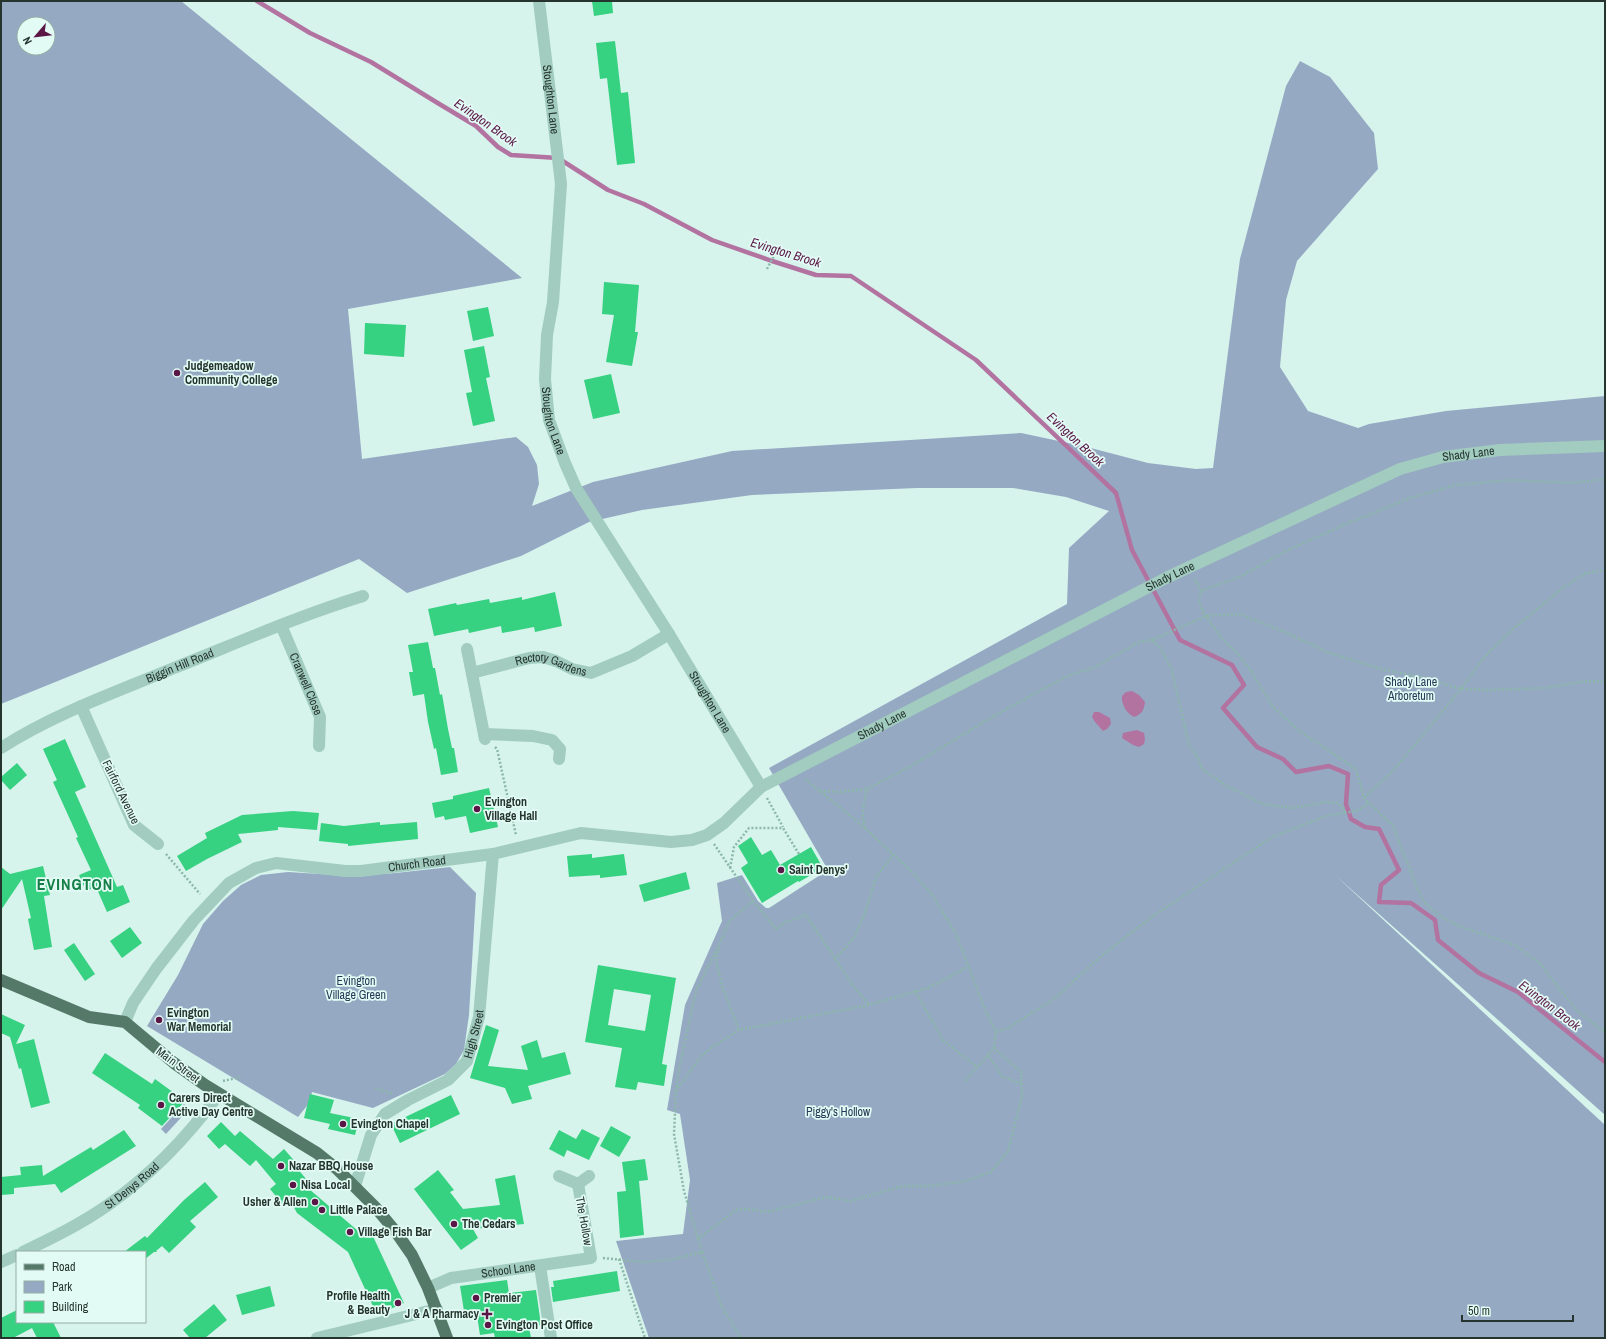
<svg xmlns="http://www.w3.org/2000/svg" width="1606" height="1339" font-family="'Archivo Narrow',sans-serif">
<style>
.green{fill:#95a9c3;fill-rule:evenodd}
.water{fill:#b273a1}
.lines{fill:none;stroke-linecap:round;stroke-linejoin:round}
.stream{stroke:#b273a1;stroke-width:4.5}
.building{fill:#36d181;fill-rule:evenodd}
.path{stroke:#8bb8a9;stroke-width:2.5;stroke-dasharray:2 2;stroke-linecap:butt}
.minor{stroke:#a1ccbf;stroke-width:12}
.major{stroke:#547969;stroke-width:12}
.poi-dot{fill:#5a1746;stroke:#e3fbf5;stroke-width:1.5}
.labels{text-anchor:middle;stroke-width:3.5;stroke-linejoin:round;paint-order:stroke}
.street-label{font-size:12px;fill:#25352e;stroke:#e3fbf5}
.poi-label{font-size:12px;font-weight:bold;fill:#25352e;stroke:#e3fbf5;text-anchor:start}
.park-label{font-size:12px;fill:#263956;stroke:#e3fbf5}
.water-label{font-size:13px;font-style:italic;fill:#5a1746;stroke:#e3fbf5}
.district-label{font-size:16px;font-weight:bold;letter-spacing:1px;fill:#167f48;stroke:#e3fbf5}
</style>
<rect width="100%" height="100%" fill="#d6f3ec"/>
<g class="green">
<path d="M1,1H181L522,278L348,309L362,459L516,437L528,447L537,465L539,484L532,506L593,482L732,451L1021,433L1087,447L1148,463L1196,469L1213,468L1240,259L1286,86L1300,61L1330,77L1374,133L1378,169L1297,261L1286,300L1280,367L1308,411L1358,428L1369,424L1446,411L1605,396V1115L1335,875L1605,1125V1338H649L616,1241L683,1234L690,1180L680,1114L667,1110L685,1005L722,921L717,883L742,875L758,901L766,908H769L828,870L769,768L1067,604L1069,548L1109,511L1066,497L1013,488H917L752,495L642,510L589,522L521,556L407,593L359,559L1,704ZM24,24H48V48H24Z"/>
<path d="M450,867L476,893L469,1015L464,1050L456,1064L445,1074L373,1108L312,1092L310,1102L298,1117L147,1026L178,975L203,924L223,901L241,885L261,875L288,872L352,876L396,873Z"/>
<path d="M184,1104L189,1109L166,1134L161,1129Z"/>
</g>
<g class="water">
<path d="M1132,691L1139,695L1145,702C1144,710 1142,714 1134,717C1127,714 1121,704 1122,696L1126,692Z"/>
<path d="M1094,712H1099L1110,718L1111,724L1107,729L1103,731L1095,722L1092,717Z"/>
<path d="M1137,730L1144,733L1145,739L1144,744L1139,747L1133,745L1122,738L1123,733Z"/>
</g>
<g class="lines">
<path class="stream" d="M257,1L310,33L371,62L436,102L476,126L498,147L511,155L558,158L608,190L644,204L712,240L772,261L816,275L851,276L976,360L1116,493L1132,550L1180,640L1232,665L1244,685L1223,708L1257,747L1283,759L1296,772L1329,766L1348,774L1346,804L1351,819L1365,827L1379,829L1399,870L1381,885L1379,902L1411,903L1435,920L1438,940L1479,973L1518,992L1605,1062"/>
</g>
<g class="building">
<path d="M592,1H612L613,13L594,16Z"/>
<path d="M615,41L621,93L628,92L635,163L617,165L607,78L600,79L596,43Z"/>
<path d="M604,282L639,285L635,332H638L632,366L606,362L614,315L602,314Z"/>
<path d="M488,307L494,336L473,341L467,311Z"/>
<path d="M365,323L406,325L404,357L364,354Z"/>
<path d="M484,346L490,377L486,378L495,421L473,426L466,393L472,392L464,350Z"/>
<path d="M611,374L620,413L593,419L584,380Z"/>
<path d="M555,592L562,626L535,632L534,627L502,633L501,626L469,633L468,629L434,636L428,609L456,603L457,605L489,599L490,603L522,597V600Z"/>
<path d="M428,642L433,668H435L440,695L442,694L448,729L452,748H454L458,772L441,775L436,748L434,749L428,722L424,694L413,696L409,672H413L408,645Z"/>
<path d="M65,739L86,787L75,792L117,887L123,885L130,902L107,912L96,887L86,891L79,875L91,870L76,838L78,837L53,782L57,780L43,749Z"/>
<path d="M17,763L27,775L10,790L1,780V777Z"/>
<path d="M489,788L498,827L470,833L466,816L445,820L444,816L435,818L432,803L453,799V796Z"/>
<path d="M293,811L319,813L317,830L278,827V830L238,834L242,842L207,859L186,871L177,856L207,838L205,833L242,815Z"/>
<path d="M380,822V825L417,822L418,839L348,846V844L319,841L321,823L344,826Z"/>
<path d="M751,837L762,855L771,850L780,865L811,847L823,868L799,882L798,881L762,903L741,868L748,863L738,846Z"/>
<path d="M592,854V858L624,854L627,875L600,878V875L569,877L567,856Z"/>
<path d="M43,866L50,895L44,896L52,947L34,950L28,919L31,918L22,879L1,910V867L10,874Z"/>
<path d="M686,872L690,889L644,902L639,885Z"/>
<path d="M130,927L142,943L122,958L110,941Z"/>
<path d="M74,943L95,974L85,981L64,950Z"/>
<path d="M598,965L676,978L662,1064L667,1065L664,1086L638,1082L636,1090L615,1087L622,1048L585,1042ZM614,989L651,995L645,1031L608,1025Z"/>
<path d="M1,1014L25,1025L16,1044L34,1039L50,1103L31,1108L21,1068L19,1069L10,1037L1,1033Z"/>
<path d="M486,1025L499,1030L488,1066L528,1070L521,1046L537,1040L542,1058L565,1052L571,1074L528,1086L532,1099L512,1104L505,1088L470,1078Z"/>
<path d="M105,1053L152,1084L155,1079L185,1101L162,1126L138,1108L140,1105L92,1073Z"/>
<path d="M310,1094L334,1100L330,1113L359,1119L355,1135L328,1129L330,1124L304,1118Z"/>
<path d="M451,1095L460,1114L400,1143L391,1124Z"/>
<path d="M221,1122L235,1136L240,1131L273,1159L284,1149L298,1165L296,1167L313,1187L309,1189L364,1236L371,1232L404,1303L377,1315L348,1252L297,1213L290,1200L283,1205L270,1189L276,1184L256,1160L250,1166L225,1144L219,1149L207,1136Z"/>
<path d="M611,1126L631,1137L619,1157L600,1146Z"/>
<path d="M582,1129L600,1138L589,1160L567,1150L564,1157L549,1149L559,1130L576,1139Z"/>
<path d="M124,1130L136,1146L61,1193L55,1184L14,1188V1194L1,1195V1177L21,1175L20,1167L42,1165L43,1176L91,1147L93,1150Z"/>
<path d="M645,1159L648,1180L639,1181L644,1235L620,1238L617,1192L626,1191L622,1162Z"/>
<path d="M438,1170L454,1190L450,1192L463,1209L500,1205L495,1179L515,1175L524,1224L473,1229L478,1238L461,1250L414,1189Z"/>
<path d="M205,1182L218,1197L190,1221L196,1227L169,1253L162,1246L156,1251L157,1252H154L145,1259V1252H124L145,1236L147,1238L184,1200Z"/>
<path d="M617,1271L620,1291L553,1302L551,1287H554L553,1281Z"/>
<path d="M507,1280L509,1293L536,1290L541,1325L529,1327L531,1338H495L494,1333L480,1335L476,1309L464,1311L460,1286Z"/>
<path d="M270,1286L275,1306L242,1315L236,1295Z"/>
<path d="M214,1304L227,1320L205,1338H190L183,1330Z"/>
<path d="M17,1310V1322H53L61,1338H37L32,1328L13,1338H1V1318Z"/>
</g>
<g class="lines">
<g class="path">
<path d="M767,269L777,250"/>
<path d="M1605,479L1572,483L1510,480L1456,485L1410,498L1339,527L1286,551L1241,576L1201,591L1199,601L1203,612L1223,640L1236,652L1249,668L1273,707L1298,730L1356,769L1364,798L1393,826L1417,888L1425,903L1440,916L1461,927L1515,945L1541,964L1560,990L1579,1012L1599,1028L1605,1031"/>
<path d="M1195,579L1201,591"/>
<path d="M1152,640L1206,616L1240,614L1287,633L1327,652L1381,669L1425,678L1461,689L1488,690L1545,688L1588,681L1605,682"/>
<path d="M495,747L497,749L516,835"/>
<path d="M805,779L864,827L912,872L931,893L956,934L986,1012L996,1032L1008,1028L1054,999L1101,956L1153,916L1272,837L1326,816L1356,811L1368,804"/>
<path d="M820,791L840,792L867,789"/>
<path d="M767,798L783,827"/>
<path d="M1364,798L1392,772L1461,689L1485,656L1514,628L1564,587L1586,573L1605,570"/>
<path d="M865,828C861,815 864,802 867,789L911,766L987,720L1039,691L1070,675L1093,668L1139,642L1152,640L1160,648L1171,667L1189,745L1197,756L1202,769L1227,786L1263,804L1293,808L1325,802L1339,803L1345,812"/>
<path d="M714,844L753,901L729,922L719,945L716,961L722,986L739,1030"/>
<path d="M166,854L200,894"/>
<path d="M730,868L734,847L749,828H783L799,854"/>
<path d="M753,901L776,929L786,922L806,915L852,984L869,1005"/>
<path d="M835,959L853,939L864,916L876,877L893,855"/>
<path d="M915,991L943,1040L977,1067"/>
<path d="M988,1055L1002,1076L1021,1084"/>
<path d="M223,1081L241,1077"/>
<path d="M965,1081L994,1048L996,1032"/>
<path d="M375,1088L393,1094"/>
<path d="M676,1091L679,1069L696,991L717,949"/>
<path d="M698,1239L736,1210L747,1209L767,1212L826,1197L851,1201L902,1186H929L966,1181L991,1172L1008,1151L1022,1096L1021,1072L994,1048"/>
<path d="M702,1252L722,1307L741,1338"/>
<path d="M603,1258L644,1262L675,1259L702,1252L684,1191L674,1134L676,1091L701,1056L714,1046L739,1030L869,1005L924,989L940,982L967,967"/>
<path d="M619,1259L645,1338"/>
</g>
<g class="minor">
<path id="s1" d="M539,1L561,184L553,302L547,335L545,379L549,420L565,463L576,488L669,634L761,787"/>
<path id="s2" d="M281,625L320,717L319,746"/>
<path d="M467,649L485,739"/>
<path id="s3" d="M472,673L529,658L543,657L556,661L572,669L591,673L632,656L669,634"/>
<path d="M81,706L134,825L158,844"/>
<path d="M484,734L533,736L552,740L560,749L559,759"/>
<path id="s4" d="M1,748C54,714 116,692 174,668C237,643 298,616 363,596"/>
<path id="s5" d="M125,1022L133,1003L156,969L194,920L229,883L256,868L276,863L345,871H361L493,854L581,833L671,842L692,840L707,835L724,823L761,787L1168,577L1400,469L1443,457L1500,450L1605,446"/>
<path d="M578,1184L589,1176"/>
<path id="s6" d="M355,1186L371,1135L385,1114L408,1100L448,1080L467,1061L479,1017L493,854"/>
<path id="s7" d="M23,1252C52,1238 81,1224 108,1205C151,1175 188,1136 219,1094"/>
<path d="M1,1262L17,1255"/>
<path d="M540,1266L551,1338"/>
<path id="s8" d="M428,1288L451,1278L591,1258L578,1184L559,1176"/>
<path d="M317,1338L437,1309"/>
</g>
<path class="major" d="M1,980L89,1017L125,1022L174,1063L205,1085L317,1153L337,1169L376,1208L396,1232L412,1255L428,1288L447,1338"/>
</g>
<g class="poi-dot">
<circle cx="177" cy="373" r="4"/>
<circle cx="477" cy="809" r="4"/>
<circle cx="781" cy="870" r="4"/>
<circle cx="159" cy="1020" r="4"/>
<circle cx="161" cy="1105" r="4"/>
<circle cx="343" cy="1124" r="4"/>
<circle cx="281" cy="1166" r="4"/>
<circle cx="293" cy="1185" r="4"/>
<circle cx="315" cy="1202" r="4"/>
<circle cx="322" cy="1210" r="4"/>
<circle cx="454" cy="1224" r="4"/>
<circle cx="350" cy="1232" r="4"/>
<circle cx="476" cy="1298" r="4"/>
<circle cx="398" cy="1303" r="4"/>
<path d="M485 1308h4v4h4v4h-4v4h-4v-4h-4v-4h4z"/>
<circle cx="488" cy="1325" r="4"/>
</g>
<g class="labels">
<g class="street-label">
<text dy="4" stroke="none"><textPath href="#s1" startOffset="99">Stoughton Lane</textPath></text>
<text dy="4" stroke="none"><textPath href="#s1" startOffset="423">Stoughton Lane</textPath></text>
<text dy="4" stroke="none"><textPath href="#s5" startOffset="1519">Shady Lane</textPath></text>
<text dy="4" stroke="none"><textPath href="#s5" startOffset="1195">Shady Lane</textPath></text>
<text dy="4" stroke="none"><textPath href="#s4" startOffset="197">Biggin Hill Road</textPath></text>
<text dy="4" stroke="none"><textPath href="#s3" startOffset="82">Rectory Gardens</textPath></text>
<text dy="4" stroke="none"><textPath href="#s2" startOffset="64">Cranwell Close</textPath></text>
<text dy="4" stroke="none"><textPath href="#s1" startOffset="747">Stoughton Lane</textPath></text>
<text dy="4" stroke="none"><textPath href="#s5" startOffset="871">Shady Lane</textPath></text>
<text transform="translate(121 792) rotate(64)" y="4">Fairford Avenue</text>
<text dy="4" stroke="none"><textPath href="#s5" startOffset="368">Church Road</textPath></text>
<text dy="4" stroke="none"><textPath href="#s6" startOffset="205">High Street</textPath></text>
<text transform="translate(178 1065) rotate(37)" y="4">Main Street</text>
<text dy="4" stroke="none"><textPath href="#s7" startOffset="128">St Denys Road</textPath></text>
<text transform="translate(584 1221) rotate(80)" y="4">The Hollow</text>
<text dy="4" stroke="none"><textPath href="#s8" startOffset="83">School Lane</textPath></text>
</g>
<g class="poi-label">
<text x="185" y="370">Judgemeadow<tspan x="185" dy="14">Community College</tspan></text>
<text x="485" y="806">Evington<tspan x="485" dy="14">Village Hall</tspan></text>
<text x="789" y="874">Saint Denys'</text>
<text x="167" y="1017">Evington<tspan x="167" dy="14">War Memorial</tspan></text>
<text x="169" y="1102">Carers Direct<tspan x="169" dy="14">Active Day Centre</tspan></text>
<text x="351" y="1128">Evington Chapel</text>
<text x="289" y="1170">Nazar BBQ House</text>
<text x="301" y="1189">Nisa Local</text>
<text x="307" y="1206" text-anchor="end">Usher &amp; Allen</text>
<text x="330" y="1214">Little Palace</text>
<text x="462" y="1228">The Cedars</text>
<text x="358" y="1236">Village Fish Bar</text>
<text x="390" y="1300" text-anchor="end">Profile Health<tspan x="390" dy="14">&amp; Beauty</tspan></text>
<text x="484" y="1302">Premier</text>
<text x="479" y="1318" text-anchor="end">J &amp; A Pharmacy</text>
<text x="496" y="1329">Evington Post Office</text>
</g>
<g class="park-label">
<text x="1411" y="686">Shady Lane<tspan x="1411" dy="14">Arboretum</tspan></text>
<text x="356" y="985">Evington<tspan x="356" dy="14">Village Green</tspan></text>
<text x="838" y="1116">Piggy's Hollow</text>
</g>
<g class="water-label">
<text transform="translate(486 122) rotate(35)" y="5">Evington Brook</text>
<text transform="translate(786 252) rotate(17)" y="5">Evington Brook</text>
<text transform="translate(1076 439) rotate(43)" y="5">Evington Brook</text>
<text transform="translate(1550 1005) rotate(37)" y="5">Evington Brook</text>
</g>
<g class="district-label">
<text x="75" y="890">EVINGTON</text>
</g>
</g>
<rect width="1606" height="1339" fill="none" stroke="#25352e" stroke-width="4"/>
<rect x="16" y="1251" width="130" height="72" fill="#e3fbf5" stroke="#97aca5"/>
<rect x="24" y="1264" width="20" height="6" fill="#547969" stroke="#97aca5"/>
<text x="52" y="1271" font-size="12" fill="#25352e">Road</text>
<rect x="24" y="1281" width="20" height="12" fill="#95a9c3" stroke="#97aca5"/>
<text x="52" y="1291" font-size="12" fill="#25352e">Park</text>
<rect x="24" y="1301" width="20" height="12" fill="#36d181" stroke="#97aca5"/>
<text x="52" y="1311" font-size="12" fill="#25352e">Building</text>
<g transform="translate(36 36) rotate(242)"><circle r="19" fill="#e3fbf5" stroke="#97aca5"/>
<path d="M0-3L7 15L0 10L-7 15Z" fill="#5a1746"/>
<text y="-6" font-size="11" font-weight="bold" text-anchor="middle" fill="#25352e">N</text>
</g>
<path d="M1462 1315v6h111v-6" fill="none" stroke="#25352e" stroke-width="2"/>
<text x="1468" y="1315" font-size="12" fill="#25352e" stroke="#e3fbf5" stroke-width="3" paint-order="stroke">50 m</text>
</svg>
